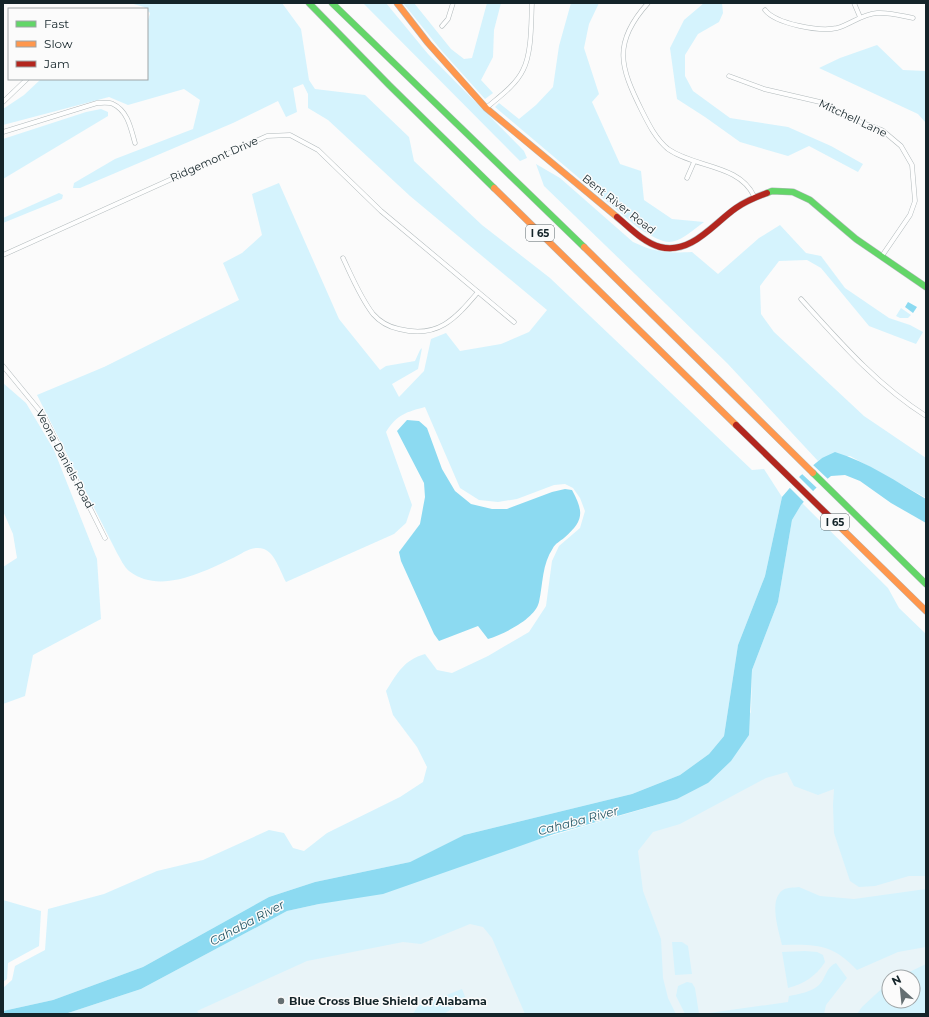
<svg xmlns="http://www.w3.org/2000/svg" width="929" height="1017" font-family="Montserrat,sans-serif">
<style>
.built{fill:#e9f4f8;fill-rule:evenodd}
.green{fill:#d5f3fd}
.water{fill:#8cdaf1}
.pier{fill:#fbfbfb}
.lines{fill:none;stroke-linecap:round;stroke-linejoin:round}
.street-casing{stroke:#b2babc;stroke-width:5}
.fast-casing{stroke:#b2babc;stroke-width:7}
.slow-casing{stroke:#b2babc;stroke-width:7}
.jam-casing{stroke:#b2babc;stroke-width:7}
.street{stroke:#fefefe;stroke-width:4}
.fast{stroke:#63d668;stroke-width:6}
.slow{stroke:#ff974d;stroke-width:6}
.jam{stroke:#b3261e;stroke-width:6}
.poi-dot{fill:#656f72;stroke:#fbfbfb;stroke-width:1.5}
.labels{text-anchor:middle;stroke-width:3;stroke-linejoin:round;paint-order:stroke}
.shield{fill:#fbfbfb;stroke:#596468;stroke-width:1}
.shield-label{font-size:10px;font-weight:bold;fill:#142429}
.street-label{font-size:11px;fill:#142429;stroke:#fbfbfb}
.poi-label{font-size:11px;font-weight:bold;fill:#142429;stroke:#fbfbfb;text-anchor:start}
.water-label{font-size:12px;font-style:italic;fill:#275765;stroke:#fbfbfb}
</style>
<rect width="100%" height="100%" fill="#fbfbfb"/>
<path class="built" d="M926,737V1014H141L794,749ZM889,977H913V1001H889Z"/>
<g class="green">
<path d="M130,3H282L301,29L309,80L315,89L365,95L409,137L414,161L482,225L550,278L752,470L764,469L782,497L765,576L738,645L724,736L709,754L680,775L632,794L464,835L410,862L315,882L269,897L143,967L53,1000L3,1011V988L12,980L15,966L45,950L48,909L104,894L157,871L203,860L269,830L284,833L293,848L304,851L327,833L400,797L423,782L427,767L417,747L393,715L386,691C398,672 404,660 425,654L437,670L452,673L488,656L529,632L546,606L552,561L559,546L580,528L585,511L580,498L573,488L565,484L554,485L517,499L498,502L479,500L460,488L425,407C407,412 397,414 386,432L412,505L406,523L394,534L286,582C281,573 275,553 264,549C253,545 243,553 233,558C203,572 159,595 129,571C124,567 120,558 117,553L37,395L104,367L239,300L223,263L242,253L262,235L252,194L279,183L339,319L380,370L386,366L415,361L420,350L422,348L418,369L392,384L399,397L424,371L431,339L446,333L460,351L501,344L529,332L547,310L410,196L328,120L308,108V94L303,84L293,88L297,112L286,117L278,101L233,123L80,188H73L74,183L115,159L193,129L200,100L184,89L128,105L109,97L3,125V109L24,95L41,79H147V24L150,13L144,7Z"/>
<path d="M363,3H386L428,54L524,151L527,158L520,161Z"/>
<path d="M403,3H414L451,49L464,59L472,58L487,3H501L494,30L493,57L481,80L493,93L485,99L441,50Z"/>
<path d="M571,3H599L589,24L584,48L599,94L592,102L620,164L641,171L644,200L672,219L704,222C673,246 671,249 637,227L495,107L499,103L519,119L536,105L553,87L559,46Z"/>
<path d="M704,3H722L723,13L719,22L698,34L685,55V76L693,91L730,118L788,127L831,146L863,164L858,172L809,146L788,156L740,142L705,117L677,99L670,48L684,20Z"/>
<path d="M877,45L903,70L926,71V123L918,114L819,68L840,58Z"/>
<path d="M101,109L108,112V116L3,179V139L86,112Z"/>
<path d="M536,164L560,178L633,242C656,253 667,253 692,252L718,274L759,238L780,225L806,253L821,256L845,288L889,318L910,325L923,332L916,344L869,326L821,268L807,260L779,261L760,286L761,314L774,332L864,416L926,458V498L850,456L822,458L818,461L727,363L544,186Z"/>
<path d="M59,193L63,195L62,199L3,223V218Z"/>
<path d="M901,308L911,315L908,318H900L896,316Z"/>
<path d="M3,383L26,403L54,450L97,559L101,619L33,655L25,696L3,704V567L17,558L13,534L3,511Z"/>
<path d="M802,503L888,588L899,608L926,634V876H909L875,886L859,887L850,881L834,833L833,805L834,789L818,795L794,786L787,772L766,778L680,824L653,832L638,851L643,891L661,939L663,978L668,998L676,1014H525L492,938L483,927L470,924L421,944L403,942L307,961L197,1011L199,1014H65L141,989L287,911L319,904L677,799L708,783L751,712L752,670L778,602L792,520Z"/>
<path d="M799,887L820,896L854,899L926,889V947L898,952L857,970C833,944 816,944 782,945C779,931 768,900 783,890C787,887 794,888 799,887Z"/>
<path d="M3,900L41,911L39,946L8,963L7,979L3,982Z"/>
<path d="M672,942H682L688,946L692,974L675,975Z"/>
<path d="M805,951L817,952L823,955L825,962C816,976 804,984 788,988L782,952Z"/>
<path d="M836,963L847,978L826,1005L824,1014H702L788,1002L789,996C799,994 811,992 819,985C826,978 826,967 836,963Z"/>
<path d="M926,964V1014H857L862,1007L889,982V1001H913V977H899Z"/>
<path d="M687,982L692,983L695,988L699,1014H685L676,996L678,986Z"/>
<path d="M462,989L466,999L444,1014H413L418,1006Z"/>
</g>
<g class="water">
<path d="M908,302L917,307L913,313L905,307Z"/>
<path d="M407,420L419,421L427,428L442,469L455,491L471,504L492,509H507L552,492L565,489L572,490C584,512 584,521 564,538C560,541 555,544 553,548C542,564 543,584 539,602C535,619 504,634 488,639L478,626L439,641L434,634L401,561L399,552L420,524L425,497L424,483L397,431Z"/>
<path d="M835,452C868,462 897,482 926,499V523L891,503L860,481L845,475L831,476L815,489L801,505L792,520L778,602L752,670L749,735L731,761L708,783L677,799L554,834L383,894L319,904L287,911L141,989L65,1014H3V1011L53,1000L143,967L269,897L315,882L410,862L464,835L632,794L680,775L709,754L724,736L738,645L765,576L782,497L800,476L822,458Z"/>
</g>
<g class="pier">
<path d="M812,464L829,480L818,489L801,473Z"/>
<path d="M798,476L814,492L805,503L788,486Z"/>
</g>
<g class="lines">
<defs>
<g id="street">
<path d="M648,3C612,43 620,67 642,111C649,125 656,139 668,149C695,168 739,164 754,196"/>
<path d="M854,3L860,17"/>
<path d="M765,10C776,24 820,32 837,28C851,24 862,14 877,13C889,12 902,16 913,18"/>
<path d="M442,26L448,19L453,3"/>
<path d="M729,76L764,89L820,102L858,121L882,130L901,146L912,165L915,201L910,215L882,256"/>
<path d="M3,102L27,79"/>
<path d="M486,108C499,97 516,85 523,70C532,53 531,22 532,3"/>
<path d="M3,132L97,103C102,103 109,102 113,104C128,111 131,129 135,143"/>
<path d="M687,178L694,162"/>
<path d="M3,255L267,136L290,135L318,150L381,211L514,322"/>
<path d="M343,258C352,277 360,297 373,314C380,322 389,327 399,329C438,339 455,319 478,292"/>
<path d="M801,299C839,341 877,385 926,416"/>
<path d="M3,366L44,416L105,538"/>
</g>
<g id="fast">
<path d="M309,3L389,85L494,188"/>
<path d="M332,3L584,247"/>
<path d="M767,193L772,191L793,192L810,200L856,239L926,287"/>
<path d="M813,473L926,584"/>
</g>
<g id="slow">
<path d="M397,3L428,43L486,108L617,217"/>
<path d="M494,188L736,425"/>
<path d="M584,247L813,473"/>
<path d="M833,520L926,611"/>
</g>
<g id="jam">
<path d="M617,217C629,227 644,243 660,247C691,255 713,224 736,208C746,201 756,197 767,193"/>
<path d="M736,425L833,520"/>
</g>
</defs>
<use href="#street" class="street-casing"/>
<use href="#fast" class="fast-casing"/>
<use href="#slow" class="slow-casing"/>
<use href="#jam" class="jam-casing"/>
<use href="#street" class="street"/>
<use href="#fast" class="fast"/>
<use href="#slow" class="slow"/>
<use href="#jam" class="jam"/>
</g>
<circle class="poi-dot" cx="281" cy="1001" r="4"/>
<g class="labels">
<g class="shield">
<rect x="526" y="225" width="28" height="16" rx="3"/>
<rect x="821" y="514" width="28" height="16" rx="3"/>
</g>
<g class="shield-label">
<text x="540" y="237">I 65</text>
<text x="835" y="526">I 65</text>
</g>
<g class="street-label">
<text transform="translate(853 118) rotate(25)" y="4">Mitchell Lane</text>
<text transform="translate(214 159) rotate(-24)" y="4">Ridgemont Drive</text>
<text transform="translate(619 204) rotate(38)" y="4">Bent River Road</text>
<text transform="translate(65 459) rotate(62)" y="4">Veona Daniels Road</text>
</g>
<g class="poi-label">
<text x="289" y="1005">Blue Cross Blue Shield of Alabama</text>
</g>
<g class="water-label">
<text transform="translate(578 821) rotate(-15)" y="4">Cahaba River</text>
<text transform="translate(247 923) rotate(-28)" y="4">Cahaba River</text>
</g>
</g>
<rect width="929" height="1017" fill="none" stroke="#142429" stroke-width="8"/>
<rect x="8" y="8" width="140" height="72" fill="#fbfbfb" stroke="#9fa5a7"/>
<rect x="16" y="21" width="20" height="6" fill="#63d668" stroke="#9fa5a7"/>
<text x="44" y="28" font-size="12" fill="#142429">Fast</text>
<rect x="16" y="41" width="20" height="6" fill="#ff974d" stroke="#9fa5a7"/>
<text x="44" y="48" font-size="12" fill="#142429">Slow</text>
<rect x="16" y="61" width="20" height="6" fill="#b3261e" stroke="#9fa5a7"/>
<text x="44" y="68" font-size="12" fill="#142429">Jam</text>
<g transform="translate(901 989) rotate(333)"><circle r="19" fill="#fbfbfb" stroke="#9fa5a7"/>
<path d="M0-3L7 15L0 10L-7 15Z" fill="#656f72"/>
<text y="-6" font-size="11" font-weight="bold" text-anchor="middle" fill="#142429">N</text>
</g>
</svg>
